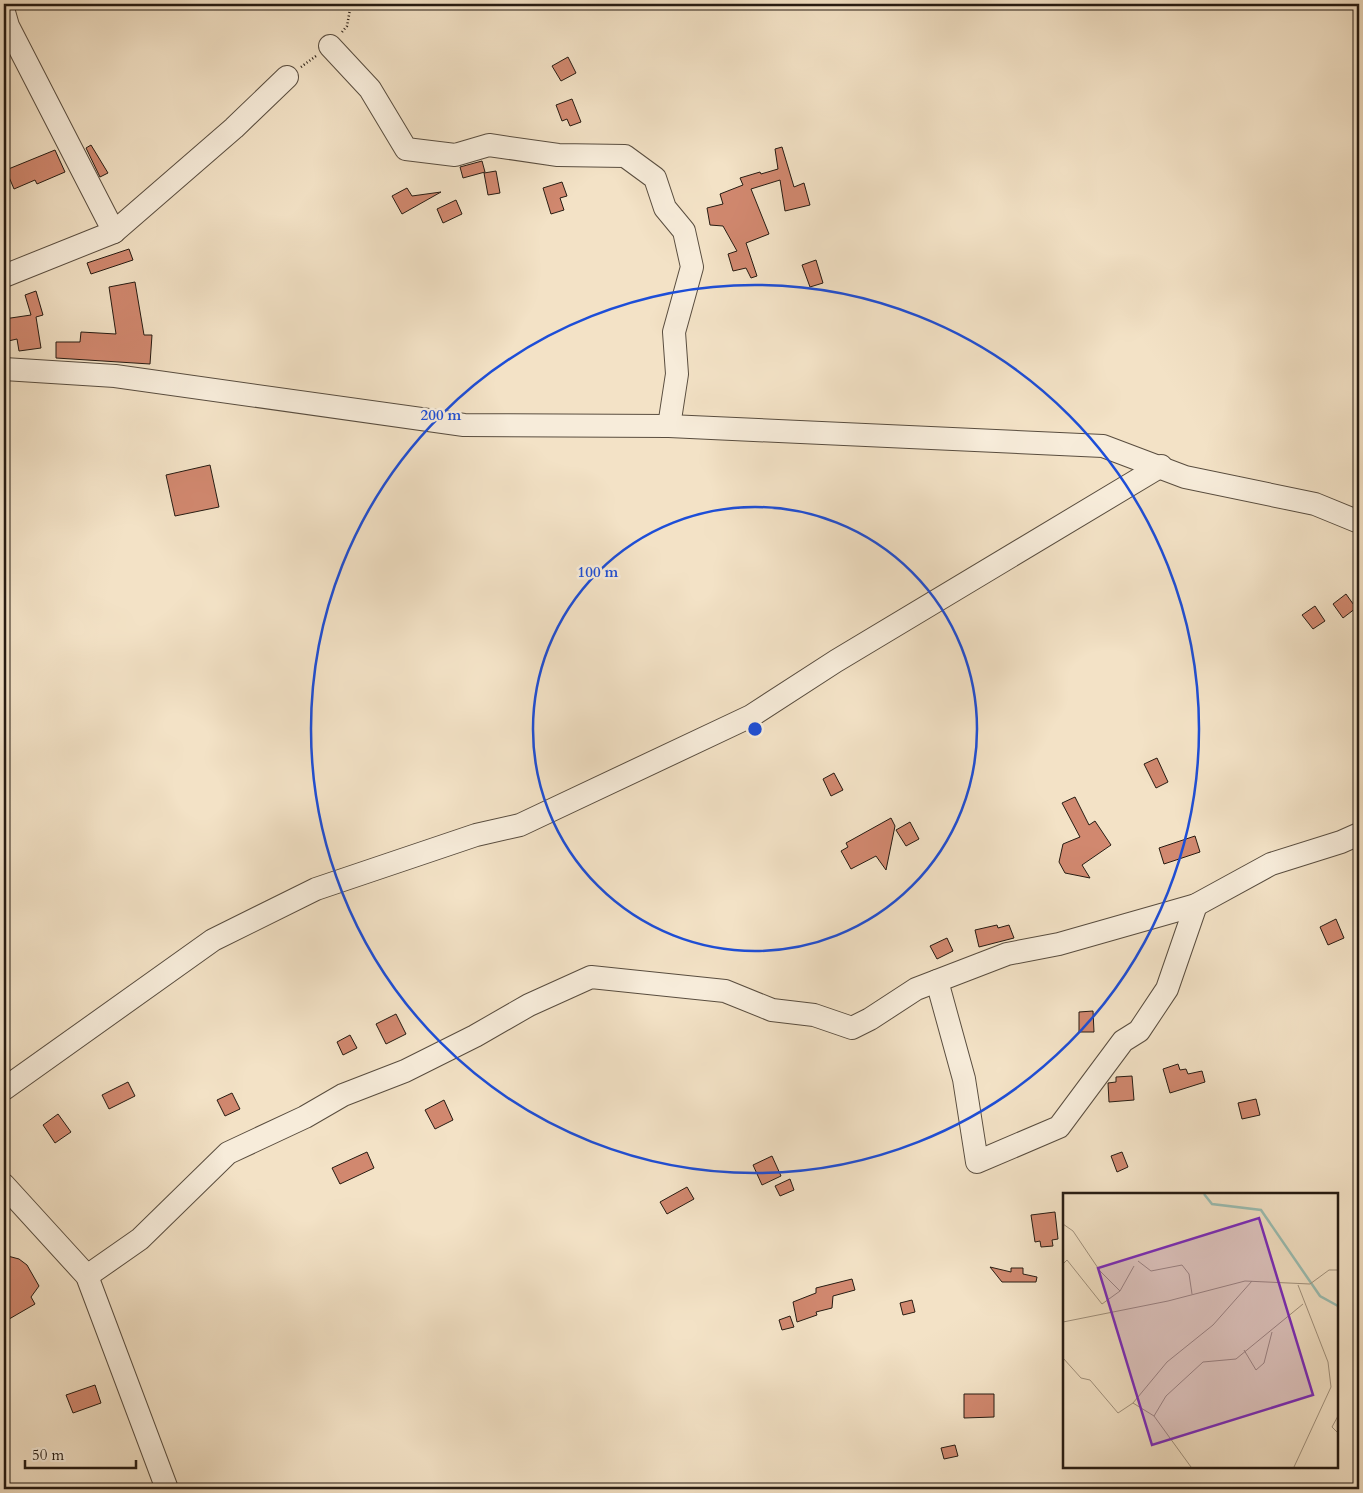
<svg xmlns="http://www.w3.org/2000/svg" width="1363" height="1493" font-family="Cardo,serif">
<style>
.building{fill:#d1886f;stroke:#261b12}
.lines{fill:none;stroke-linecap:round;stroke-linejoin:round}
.minor-casing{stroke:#594d3f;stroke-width:24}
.path{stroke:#261b12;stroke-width:2.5;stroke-dasharray:1 2.5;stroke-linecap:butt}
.minor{stroke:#f7ecda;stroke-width:22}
.ring{fill:none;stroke:#1d4ed8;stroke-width:2.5}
.inset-river{fill:none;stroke:#9bbeb3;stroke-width:2.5}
.inset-road{fill:none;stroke:#a1927e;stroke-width:1}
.view{fill:#7b2cbf;fill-opacity:0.15;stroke:#7b2cbf;stroke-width:2.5}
.inset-edge{fill:none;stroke:#261b12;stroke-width:2.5}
.centre{fill:#1d4ed8;stroke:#f7ecda;stroke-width:2.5}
.ring-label{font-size:15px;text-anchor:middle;font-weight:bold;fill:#1d4ed8;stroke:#f7ecda;stroke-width:5;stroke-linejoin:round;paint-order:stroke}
</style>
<rect width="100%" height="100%" fill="#f3e2c6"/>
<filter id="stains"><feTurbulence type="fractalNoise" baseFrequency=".004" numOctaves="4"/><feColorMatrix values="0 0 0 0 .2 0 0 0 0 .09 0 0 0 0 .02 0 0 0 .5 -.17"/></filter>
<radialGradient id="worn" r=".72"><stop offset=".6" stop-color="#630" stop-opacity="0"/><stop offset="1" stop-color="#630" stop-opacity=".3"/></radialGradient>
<g class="building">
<path d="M568,57L576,73L561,81L552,66Z"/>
<path d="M572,99L581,122L570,126L567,119L562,121L556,105Z"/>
<path d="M91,145L108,173L100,177L86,148Z"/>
<path d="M782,147L794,187L804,183L810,205L785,211L780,180L751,189L769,234L746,243L757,276L751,278L746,268L733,271L728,254L737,251L723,226L710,225L707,208L723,204L720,194L743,185L740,178L760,172L761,174L778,169L775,149Z"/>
<path d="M55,150L65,172L37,184L35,180L14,189L6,170Z"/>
<path d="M482,161L485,172L463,178L460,167Z"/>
<path d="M496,171L500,193L488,195L484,173Z"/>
<path d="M562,182L567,196L560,198L564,210L551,214L543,188Z"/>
<path d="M407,188L412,196L441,192L402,214L392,196Z"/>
<path d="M456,200L462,214L443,223L437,209Z"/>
<path d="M129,249L133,260L91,274L87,263Z"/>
<path d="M816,260L823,283L810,287L802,265Z"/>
<path d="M135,282L144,335H152L150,364L56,358V342H80L81,332L116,334L109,287Z"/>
<path d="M36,291L43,315L36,317L41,348L19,351L17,339L4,342V319L31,315L25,295Z"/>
<path d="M210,465L219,507L175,516L166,475Z"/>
<path d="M1346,594L1356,608L1343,618L1333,604Z"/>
<path d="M1315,606L1325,621L1313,629L1302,615Z"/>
<path d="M1157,758L1168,782L1156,788L1144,764Z"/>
<path d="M834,773L843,790L831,796L823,779Z"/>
<path d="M1075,797L1089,825L1095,821L1111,845L1082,865L1090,878L1065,873L1059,862L1063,844L1080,837L1062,803Z"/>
<path d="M891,818L895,826L886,870L876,856L851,869L841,851L848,847L846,843Z"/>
<path d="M910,822L919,839L906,846L896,830Z"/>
<path d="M1195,836L1200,852L1164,864L1159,848Z"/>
<path d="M1336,919L1344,938L1328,945L1320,927Z"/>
<path d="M997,925L998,928L1009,925L1014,938L979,947L975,930Z"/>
<path d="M947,938L953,951L937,959L930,946Z"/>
<path d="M1093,1011L1094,1032H1079V1012Z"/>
<path d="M396,1014L406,1034L386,1044L376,1024Z"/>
<path d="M350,1035L357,1048L343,1055L337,1042Z"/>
<path d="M1178,1064L1180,1070L1186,1069L1188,1074L1202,1071L1205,1082L1170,1093L1163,1069Z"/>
<path d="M1132,1076L1134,1100L1109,1102L1108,1083L1116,1082V1077Z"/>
<path d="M128,1082L135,1096L109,1109L102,1095Z"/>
<path d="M232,1093L240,1109L225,1116L217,1100Z"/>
<path d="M1256,1099L1260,1115L1242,1119L1238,1103Z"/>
<path d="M444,1100L453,1120L435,1129L425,1110Z"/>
<path d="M58,1114L71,1132L55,1143L43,1125Z"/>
<path d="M367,1152L374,1168L340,1184L332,1168Z"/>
<path d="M1122,1152L1128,1167L1117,1172L1111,1156Z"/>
<path d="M772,1156L781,1176L762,1185L753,1165Z"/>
<path d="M790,1179L794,1190L780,1196L775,1186Z"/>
<path d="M687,1187L694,1199L667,1214L660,1202Z"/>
<path d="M1055,1212L1058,1239L1052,1240L1053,1246L1041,1247L1040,1241L1035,1242L1031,1215Z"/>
<path d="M4,1255L19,1259L27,1265L39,1286L31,1297L35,1304L4,1322Z"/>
<path d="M990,1267L1011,1272V1268H1023V1274L1037,1277L1036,1282H1002Z"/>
<path d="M852,1279L855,1290L833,1296L832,1308L816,1312L817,1315L797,1322L793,1302L816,1293V1288Z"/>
<path d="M912,1300L915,1312L903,1315L900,1303Z"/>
<path d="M790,1316L794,1327L782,1330L779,1320Z"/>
<path d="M95,1385L101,1403L73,1413L66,1395Z"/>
<path d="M964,1394H994V1417L964,1418Z"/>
<path d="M955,1445L958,1456L944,1459L941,1448Z"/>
</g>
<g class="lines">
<defs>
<g id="minor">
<path d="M4,12L8,26L114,232L234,128L287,77"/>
<path d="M330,46L370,89L406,149L455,155L489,145L558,155L625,156L655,178L665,208L684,231L692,267L674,332L677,374L669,426"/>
<path d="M4,276L114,232"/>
<path d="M4,369L115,376L464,425L669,426L1103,446L1185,477L1315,504L1359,522"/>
<path d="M937,981L964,1079L977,1162L1059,1127L1123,1041L1139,1031L1167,989L1196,905"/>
<path d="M4,1089L213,940L316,889L476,835L520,825L751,716L836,661L1161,466"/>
<path d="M4,1185L87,1276L167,1489"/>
<path d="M87,1276L140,1239L228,1153L305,1117L343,1095L405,1071L475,1036L529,1005L591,977L725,991L772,1010L814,1015L852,1028L870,1019L916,989L1007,954L1059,944L1196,905L1271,864L1341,842L1359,834"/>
</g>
</defs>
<use href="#minor" class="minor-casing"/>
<g class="path">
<path d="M342,32L347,26L351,4"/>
<path d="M301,67L316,56"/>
</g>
<use href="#minor" class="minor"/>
</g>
<g class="ring">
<circle cx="755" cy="729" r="222"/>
<circle cx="755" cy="729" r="444"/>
</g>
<g transform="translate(1063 1193)">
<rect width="275" height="275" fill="#f3e2c6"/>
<path class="inset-river" d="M141,1L149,11L198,17L257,103L275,113"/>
<path class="inset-road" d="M0,31L10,38L37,78L57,98L71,73M75,68L88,78L119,72L126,81L129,101M0,71L4,67L39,111L57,98M0,129L105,108L182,88L247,91L266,77H275M181,157L193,177L201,170L209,139M0,165L18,185L27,187L55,220L70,210L104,169L150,132L189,88M70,210L91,223L128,274M91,223L103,203L140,169L173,166L240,111M275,223L269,234L275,240M231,274L268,194L265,169L235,92"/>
<path class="view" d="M196,25L250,202L89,252L35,75Z"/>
<rect width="275" height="275" class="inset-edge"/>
</g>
<circle cx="755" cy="729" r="8" class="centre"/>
<g class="ring-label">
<text x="441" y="420">200 m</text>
<text x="598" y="577">100 m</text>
</g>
<rect width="1363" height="1493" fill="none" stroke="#f3e2c6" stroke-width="20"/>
<rect x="5" y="5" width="1353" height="1483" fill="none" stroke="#261b12" stroke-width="2.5"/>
<rect x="10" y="10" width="1343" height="1473" fill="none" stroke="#261b12"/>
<path d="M25 1460v8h111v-8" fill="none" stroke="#261b12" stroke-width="2.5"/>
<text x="32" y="1460" font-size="15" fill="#261b12" stroke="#f7ecda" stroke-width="4" paint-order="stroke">50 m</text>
<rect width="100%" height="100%" filter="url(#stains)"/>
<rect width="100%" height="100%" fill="url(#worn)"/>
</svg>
